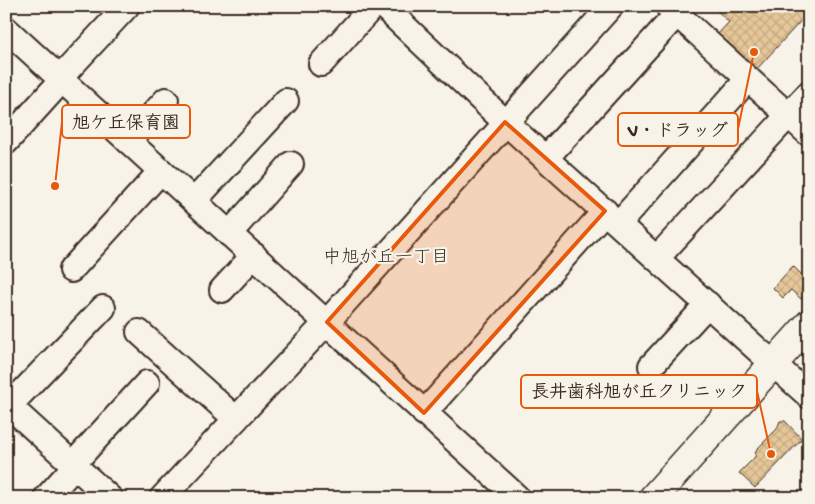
<svg xmlns="http://www.w3.org/2000/svg" width="815" height="504" font-family="'Gochi Hand','Klee One',sans-serif">
<style>
.building{fill:url(#building-cross-hatch);stroke:#3b2a1e}
.lines{fill:none;stroke-linecap:round;stroke-linejoin:round}
.minor-casing{stroke:#3b2a1e;stroke-width:28}
.major-casing{stroke:#3b2a1e;stroke-width:31}
.minor{stroke:#f7f3e8;stroke-width:24}
.major{stroke:#f7f3e8;stroke-width:28}
.marked{fill:#e8590c;fill-opacity:0.2;stroke:#e8590c;stroke-width:4;stroke-linejoin:round}
.labels{text-anchor:middle;stroke-width:4.5;stroke-linejoin:round;paint-order:stroke}
.neighbourhood-label{font-size:18px;fill:#3b2a1e;stroke:#f7f3e8}
.leader{fill:none;stroke:#e8590c;stroke-width:2}
.callout-dot{fill:#e8590c;stroke:#f7f3e8;stroke-width:2}
.callout{fill:#f7f3e8;stroke:#e8590c;stroke-width:2}
.callout-label{font-size:18px;text-anchor:middle;font-weight:bold;fill:#3b2a1e}
</style>
<defs>
<pattern id="building-cross-hatch" width="8" height="8" patternUnits="userSpaceOnUse" patternTransform="scale(1.25)"><rect width="8" height="8" fill="#e6c799"/><path d="M0 0l8 8M0 8l8-8" fill="none" stroke="#c6ab83"/></pattern>
</defs>
<rect width="100%" height="100%" fill="#f7f3e8"/>
<filter id="ink" filterUnits="userSpaceOnUse"><feTurbulence type="fractalNoise" baseFrequency=".02" numOctaves="2"/><feDisplacementMap in="SourceGraphic" scale="10" xChannelSelector="R" yChannelSelector="G"/><feConvolveMatrix kernelMatrix="1 2 1 2 8 2 1 2 1" color-interpolation-filters="sRGB"/></filter>
<g filter="url(#ink)">
<g class="building">
<path d="M712,6H809V12L756,70L717,35L729,22Z"/>
<path d="M793,266L809,282V290L801,299L791,290L783,298L773,288Z"/>
<path d="M780,421H785L802,439L755,488L739,473L755,457L756,450L777,429Z"/>
</g>
<g class="lines">
<defs>
<g id="minor">
<path d="M383,6L505,122L809,396"/>
<path d="M668,6L809,134"/>
<path d="M6,29L518,498"/>
<path d="M321,64L373,6"/>
<path d="M60,78L127,6"/>
<path d="M128,141L166,100"/>
<path d="M6,142L62,80"/>
<path d="M546,158L677,14"/>
<path d="M194,201L286,101"/>
<path d="M619,223L748,79"/>
<path d="M229,234L291,164"/>
<path d="M657,258L809,93"/>
<path d="M71,270L161,171"/>
<path d="M222,290L254,255"/>
<path d="M139,332L236,419"/>
<path d="M651,366L708,304"/>
<path d="M6,403L110,498"/>
<path d="M9,406L103,308"/>
<path d="M424,413L605,211"/>
<path d="M73,464L147,383"/>
<path d="M46,498L75,466"/>
<path d="M162,498L327,322L611,6"/>
</g>
<path id="major" d="M653,498L809,324"/>
</defs>
<use href="#minor" class="minor-casing"/>
<use href="#major" class="major-casing"/>
<use href="#minor" class="minor"/>
<use href="#major" class="major"/>
</g>
</g>
<path class="marked" d="M505,122L605,211L424,413L327,322Z"/>
<g class="labels">
<g class="neighbourhood-label">
<text x="386" y="262">中旭が丘一丁目</text>
</g>
</g>
<path class="leader" d="M55 186L62 122M754 52L738 129M771 454L757 391"/>
<g class="callout-dot">
<circle cx="55" cy="186" r="5"/>
<circle cx="754" cy="52" r="5"/>
<circle cx="771" cy="454" r="5"/>
</g>
<g class="callout">
<rect x="62" y="105" width="128" height="33" rx="5"/>
<rect x="618" y="113" width="120" height="33" rx="5"/>
<rect x="521" y="375" width="236" height="33" rx="5"/>
</g>
<g class="callout-label">
<text x="126" y="128">旭ケ丘保育園</text>
<text x="678" y="136">V・ドラッグ</text>
<text x="639" y="397">長井歯科旭が丘クリニック</text>
</g>
<rect width="815" height="504" fill="none" stroke="#f7f3e8" stroke-width="25"/>
<rect x="12" y="12" width="790" height="479" fill="none" stroke="#3b2a1e" stroke-width="2" filter="url(#ink)"/>
</svg>
